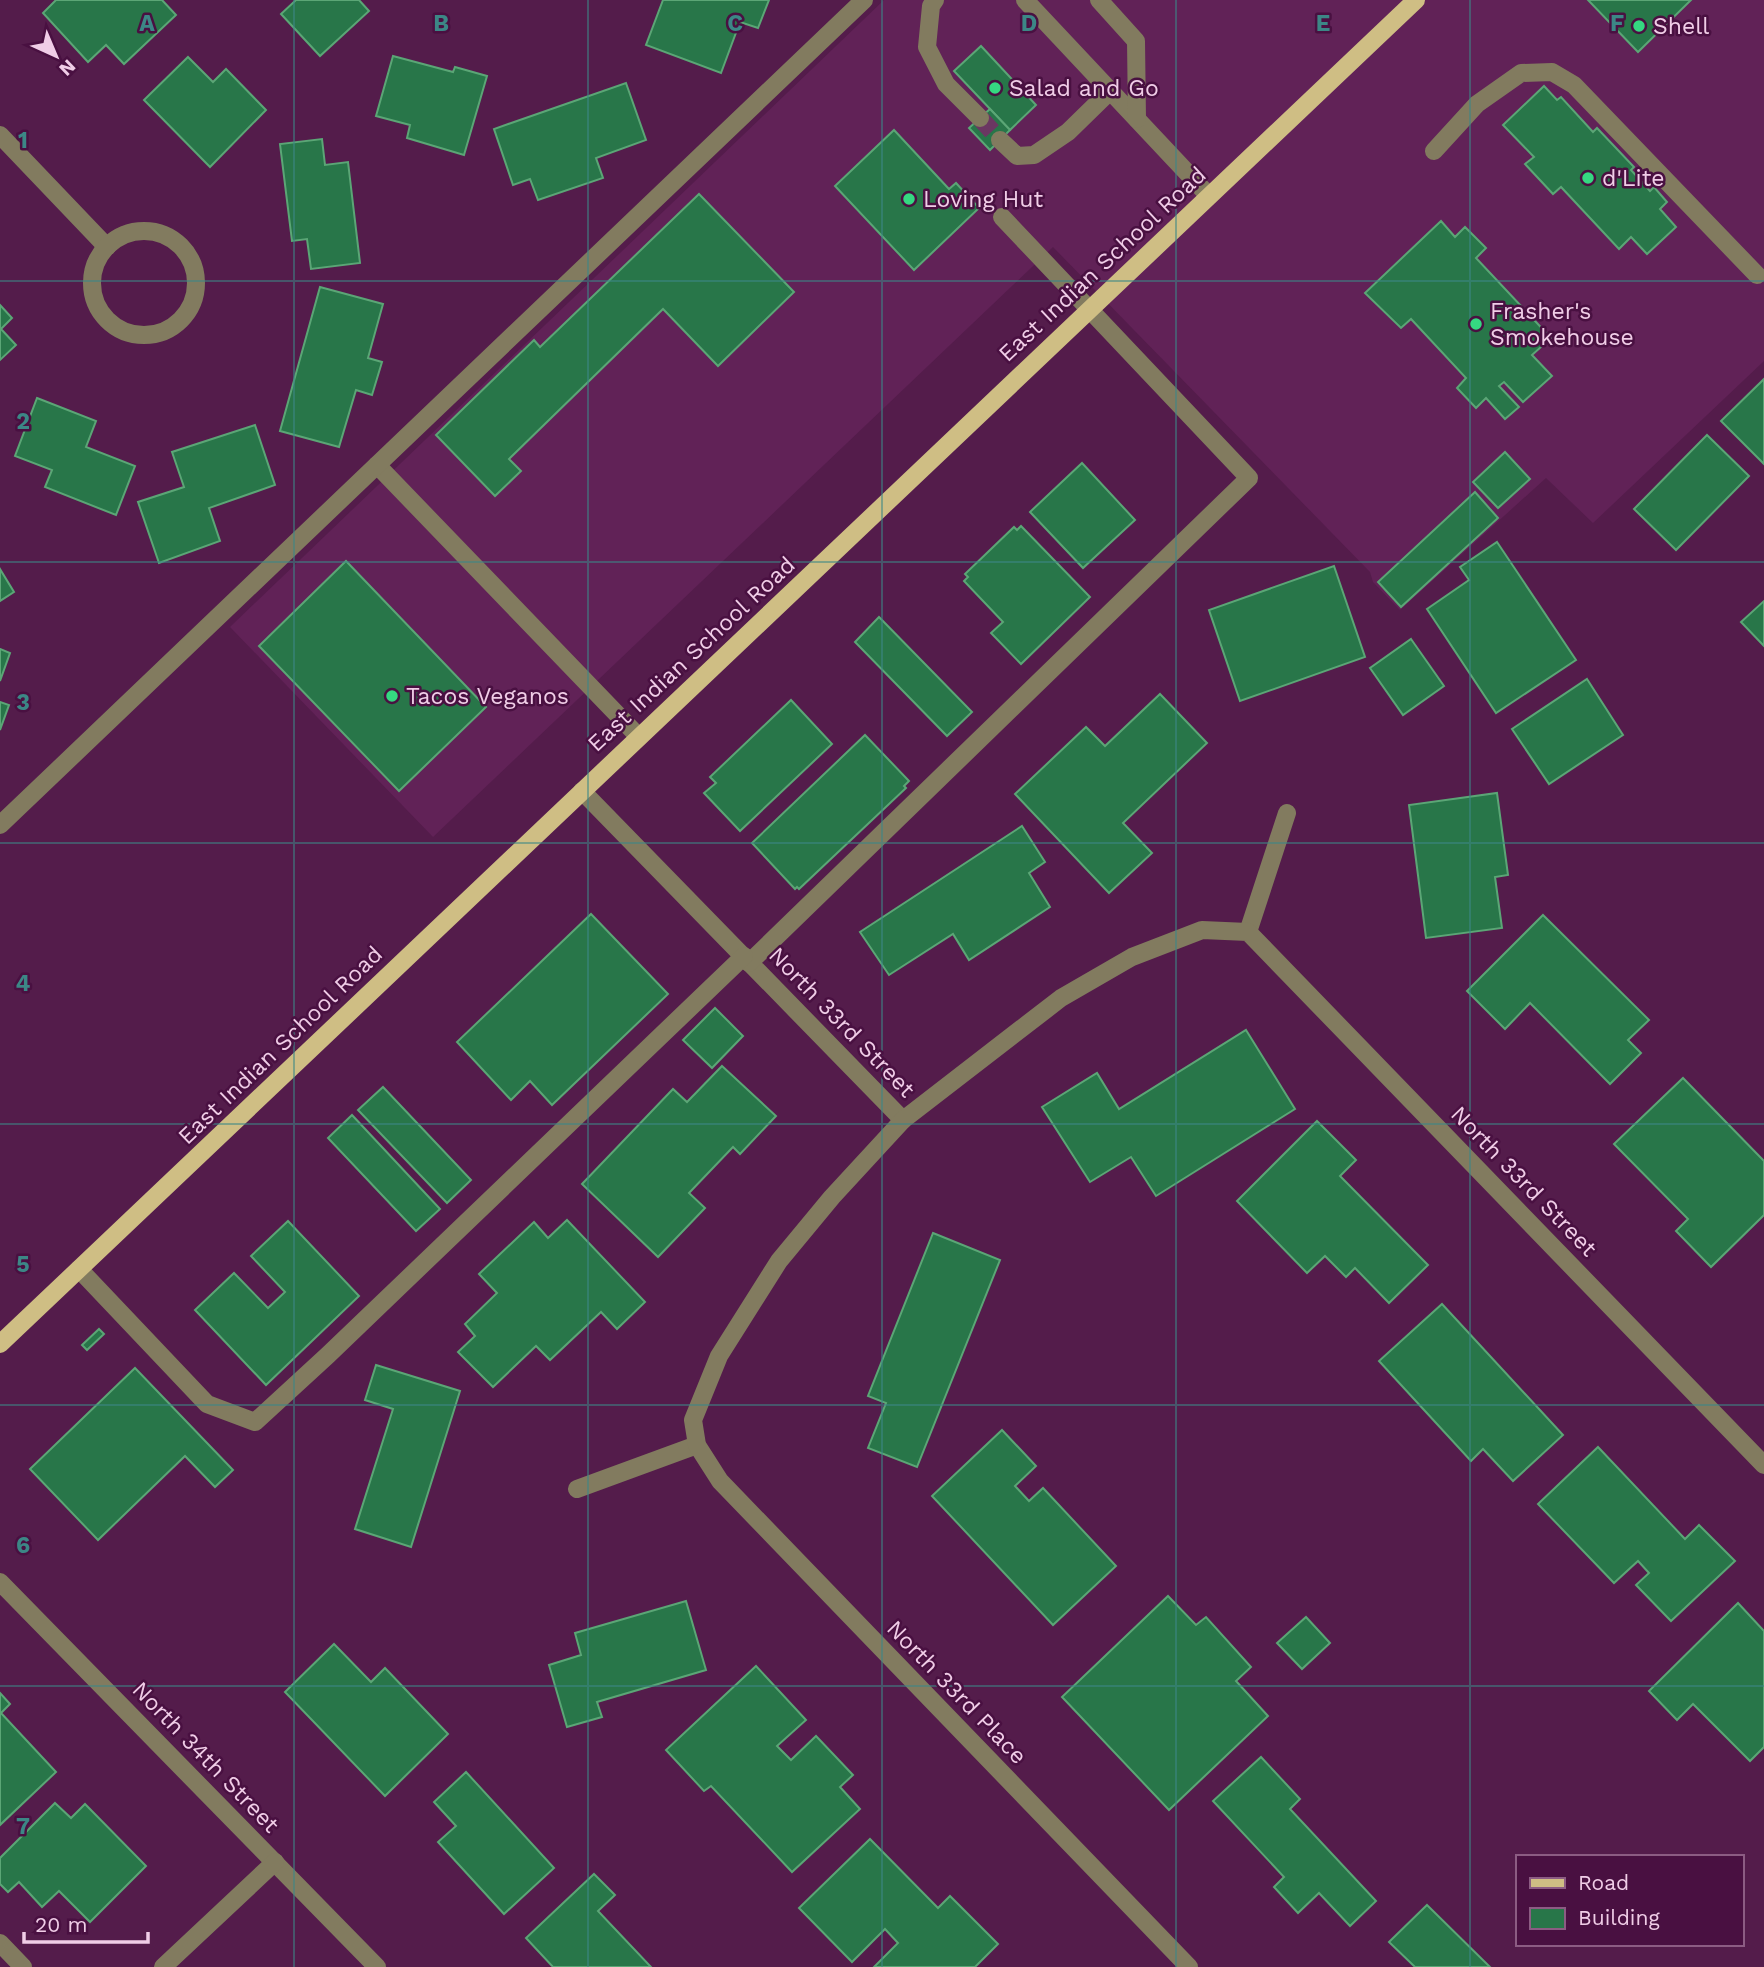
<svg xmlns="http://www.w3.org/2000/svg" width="1764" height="1967" font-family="'Work Sans',sans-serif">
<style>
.built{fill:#612257}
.building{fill:#287649;stroke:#5ba676;stroke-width:2}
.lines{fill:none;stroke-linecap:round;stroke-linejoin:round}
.minor-tunnel{stroke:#6b3762;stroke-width:18;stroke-dasharray:18 9;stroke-linecap:butt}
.minor{stroke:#827b5f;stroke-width:18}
.major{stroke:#cfbe84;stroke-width:18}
.grid{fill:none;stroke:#3c8786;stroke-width:2;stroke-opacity:0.55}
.poi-dot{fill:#35d881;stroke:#491041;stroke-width:2.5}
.labels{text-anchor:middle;stroke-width:5;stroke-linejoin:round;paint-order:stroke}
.poi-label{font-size:23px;fill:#f0cde7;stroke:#491041;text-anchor:start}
.street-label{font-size:23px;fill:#f0cde7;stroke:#491041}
.grid-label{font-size:23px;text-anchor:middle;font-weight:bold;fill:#3c8786;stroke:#491041;stroke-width:5;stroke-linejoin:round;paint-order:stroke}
</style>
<rect width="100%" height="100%" fill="#541c4b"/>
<path class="built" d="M884,0H1764V361L1593,523L1546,478L1400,610L1373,582L1370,572L1053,247L433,837L230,627Z"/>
<g class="building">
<path d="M56,0H162L176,15L124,64L106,45L88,62L43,13Z"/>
<path d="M296,0H359L369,11L320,56L281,14Z"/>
<path d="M663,0H769L758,28L740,22L721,73L646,45Z"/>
<path d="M1588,0H1691L1638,52Z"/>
<path d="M981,46L1036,105L1010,130L954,71Z"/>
<path d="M393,56L453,72L455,67L487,76L464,155L407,138L410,125L376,116Z"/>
<path d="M188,57L213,82L226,69L266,110L210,167L144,100Z"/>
<path d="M626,83L646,140L596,158L603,178L538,200L530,179L513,185L494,129Z"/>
<path d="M1544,86L1557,100L1561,97L1593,132L1597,128L1634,167L1631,170L1650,191L1654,187L1667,202L1660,209L1676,227L1647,254L1631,237L1619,249L1561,187L1553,194L1525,164L1534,157L1503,125Z"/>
<path d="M990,109L1010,130L990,150L969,128Z"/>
<path d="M894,130L949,189L956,183L979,208L914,270L835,186Z"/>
<path d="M322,139L325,165L348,162L360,263L311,269L307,239L292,241L280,144Z"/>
<path d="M699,194L794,292L718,366L663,309L509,459L521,471L495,496L436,435L534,340L540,347Z"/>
<path d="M1441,221L1455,237L1465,227L1486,248L1476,258L1551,338L1532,355L1552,376L1523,402L1504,382L1499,386L1519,407L1505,419L1486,398L1476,408L1457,388L1466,378L1411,319L1401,328L1365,293Z"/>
<path d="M320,287L383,304L368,358L382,362L372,395L356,390L339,447L280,431Z"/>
<path d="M0,305L12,318L1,329L16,345L0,360Z"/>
<path d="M1764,379V464L1721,421Z"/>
<path d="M37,398L96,421L86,447L135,466L116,515L45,487L52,470L15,456Z"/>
<path d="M255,425L275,485L209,508L220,541L159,563L138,502L184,487L172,452Z"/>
<path d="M1707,435L1749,476L1676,550L1634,509Z"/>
<path d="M1505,452L1530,479L1498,508L1473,482Z"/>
<path d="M1082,463L1135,520L1083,568L1030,512Z"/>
<path d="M1475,492L1498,518L1401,607L1378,582Z"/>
<path d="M1021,526L1090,597L1021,664L991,633L1003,622L964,581L968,577L965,574L1014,527L1017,530Z"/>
<path d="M1497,542L1576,660L1496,713L1427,609L1469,580L1460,567Z"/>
<path d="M346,561L486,707L399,791L259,646Z"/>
<path d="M1334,566L1365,657L1240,701L1209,610Z"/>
<path d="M0,569L14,592L0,601Z"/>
<path d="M1764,601V646L1741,622Z"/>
<path d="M879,617L972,712L947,736L855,642Z"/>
<path d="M1411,639L1444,686L1403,715L1370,668Z"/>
<path d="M0,649L10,653L0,681Z"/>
<path d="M1587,679L1623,735L1549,784L1512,729Z"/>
<path d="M1160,694L1207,743L1123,823L1152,853L1109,893L1015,794L1086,727L1105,746Z"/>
<path d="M791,700L832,744L740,831L704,793L716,783L710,777Z"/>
<path d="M0,702L9,705L0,730Z"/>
<path d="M865,735L909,781L904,786L906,788L799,889L797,887L795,889L752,843Z"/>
<path d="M1497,793L1508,875L1495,877L1502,928L1426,938L1409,805Z"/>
<path d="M1022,826L1045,862L1029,873L1050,907L969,960L953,934L889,975L860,932Z"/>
<path d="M591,914L668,994L552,1105L530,1081L511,1100L457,1042Z"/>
<path d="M1543,915L1649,1020L1628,1040L1641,1053L1610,1084L1530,1003L1505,1029L1467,991Z"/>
<path d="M715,1008L743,1036L712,1068L683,1040Z"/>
<path d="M1246,1030L1295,1109L1156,1196L1131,1157L1090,1182L1042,1107L1097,1073L1119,1109Z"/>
<path d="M722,1066L776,1116L740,1154L733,1147L689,1193L705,1208L658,1257L582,1184L673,1089L687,1102Z"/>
<path d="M1683,1078L1764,1161V1215L1711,1267L1676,1231L1688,1219L1614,1144Z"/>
<path d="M383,1087L471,1180L447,1203L358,1110Z"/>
<path d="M352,1115L440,1209L416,1231L328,1138Z"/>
<path d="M1317,1121L1356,1160L1340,1176L1428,1265L1389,1303L1355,1268L1346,1277L1325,1256L1307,1273L1237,1201Z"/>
<path d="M567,1220L645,1302L617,1329L601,1312L550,1360L536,1346L493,1387L458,1352L475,1336L465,1324L497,1293L479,1274L534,1222L548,1238Z"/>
<path d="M288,1221L359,1296L266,1385L195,1310L234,1273L268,1308L285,1292L251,1256Z"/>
<path d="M933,1233L1000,1260L917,1467L868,1448L886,1403L868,1396Z"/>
<path d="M1442,1304L1563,1435L1513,1481L1483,1449L1471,1461L1379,1361Z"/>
<path d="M99,1329L104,1334L87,1350L82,1345Z"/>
<path d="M376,1365L460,1391L411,1547L355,1529L393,1409L365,1400Z"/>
<path d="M135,1368L233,1470L215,1487L185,1456L98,1540L30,1469Z"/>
<path d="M1002,1430L1036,1466L1015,1486L1029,1501L1043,1488L1116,1566L1053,1625L932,1496Z"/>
<path d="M1598,1447L1685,1539L1699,1525L1735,1561L1671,1621L1636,1585L1649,1573L1638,1561L1614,1583L1538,1504Z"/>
<path d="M1168,1596L1196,1625L1206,1617L1251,1667L1236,1681L1268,1716L1169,1810L1062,1697Z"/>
<path d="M686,1601L706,1670L597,1702L602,1717L567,1727L549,1665L581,1655L575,1633Z"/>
<path d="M1738,1603L1764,1631V1747L1750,1761L1693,1704L1677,1720L1649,1691Z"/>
<path d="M1306,1617L1330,1643L1302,1669L1277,1643Z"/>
<path d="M334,1644L371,1682L385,1668L448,1734L385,1796L285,1692Z"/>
<path d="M756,1666L806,1720L777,1746L791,1760L816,1736L853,1775L840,1787L860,1809L792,1872L711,1786L704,1791L666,1750Z"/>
<path d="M0,1693L10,1704L1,1713L56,1772L0,1825Z"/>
<path d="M1261,1757L1300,1799L1290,1809L1376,1901L1350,1926L1319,1893L1298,1913L1274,1887L1284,1877L1213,1801Z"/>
<path d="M466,1772L554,1868L504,1914L438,1842L456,1826L434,1802Z"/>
<path d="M55,1803L71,1818L85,1804L146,1866L90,1922L59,1891L42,1907L19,1882L8,1892L0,1884V1858Z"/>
<path d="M870,1839L938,1908L950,1896L998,1944L975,1967H874L898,1943L885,1929L852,1962L799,1908Z"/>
<path d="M594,1874L615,1895L598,1911L651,1967H553L526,1938Z"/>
<path d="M1427,1905L1490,1967H1415L1389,1942Z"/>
</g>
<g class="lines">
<path class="minor-tunnel" d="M980,118L1000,140"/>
<g class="minor">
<path d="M935,0L931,6L927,47L946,84L980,118"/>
<path d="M1025,0L1209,196"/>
<path d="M1099,0L1136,41L1137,119"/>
<path d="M0,135L107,247"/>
<path d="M1000,140L1017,156L1034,155L1068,132L1110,91"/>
<path d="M1434,151L1477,104L1521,73L1552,72L1574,85L1757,275"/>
<circle cx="144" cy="283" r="52"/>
<path d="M377,465L639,737"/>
<path d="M582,791L903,1120"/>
<path d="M0,825L864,0"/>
<path d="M1248,932L1287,813"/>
<path d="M749,963L1249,478L1002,217"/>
<path d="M79,1269L207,1404L255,1422L328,1355L744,956"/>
<path d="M577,1489L697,1445"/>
<path d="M0,1582L377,1967"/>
<path d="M0,1943L23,1967"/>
<path d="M163,1967L275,1862"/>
<path d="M1189,1967L720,1481L697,1445L693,1420L719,1356L779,1261L832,1197L903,1120L1061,998L1132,957L1202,930L1248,932L1764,1465"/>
</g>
<path class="major" d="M0,1344L1416,0"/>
</g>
<path class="grid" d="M294,0V1967M588,0V1967M882,0V1967M1176,0V1967M1470,0V1967M0,281H1764M0,562H1764M0,843H1764M0,1124H1764M0,1405H1764M0,1686H1764"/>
<g class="poi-dot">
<circle cx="1639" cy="26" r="7"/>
<circle cx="995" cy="88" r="7"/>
<circle cx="1588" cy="178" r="7"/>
<circle cx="909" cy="199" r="7"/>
<circle cx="1476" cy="324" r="7"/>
<circle cx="392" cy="696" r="7"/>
</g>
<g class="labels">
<g class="poi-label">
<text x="1653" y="34">Shell</text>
<text x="1009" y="96">Salad and Go</text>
<text x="1602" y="186">d'Lite</text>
<text x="923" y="207">Loving Hut</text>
<text x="1490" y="319">Frasher's<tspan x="1490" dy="26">Smokehouse</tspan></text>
<text x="406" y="704">Tacos Veganos</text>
</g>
<g class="street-label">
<text transform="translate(1102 264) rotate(-43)" y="8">East Indian School Road</text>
<text transform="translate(691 654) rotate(-43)" y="8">East Indian School Road</text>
<text transform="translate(842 1022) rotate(46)" y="8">North 33rd Street</text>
<text transform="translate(280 1045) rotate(-44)" y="8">East Indian School Road</text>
<text transform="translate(1524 1181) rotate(46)" y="8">North 33rd Street</text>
<text transform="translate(957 1692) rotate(46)" y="8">North 33rd Place</text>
<text transform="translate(206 1757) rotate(46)" y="8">North 34th Street</text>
</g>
</g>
<g class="grid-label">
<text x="147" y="31">A</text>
<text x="441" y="31">B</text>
<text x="735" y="31">C</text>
<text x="1029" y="31">D</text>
<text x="1323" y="31">E</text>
<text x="1617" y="31">F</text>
<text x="23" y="148">1</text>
<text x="23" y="429">2</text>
<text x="23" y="710">3</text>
<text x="23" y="991">4</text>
<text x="23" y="1272">5</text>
<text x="23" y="1553">6</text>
<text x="23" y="1834">7</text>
</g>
<rect x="1516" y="1855" width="228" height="91" fill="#491041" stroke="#8c5c83" stroke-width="2"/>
<rect x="1530" y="1878" width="35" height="10" fill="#cfbe84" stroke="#8c5c83" stroke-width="2"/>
<text x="1578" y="1890" font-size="21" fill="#f0cde7">Road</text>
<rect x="1530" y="1908" width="35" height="21" fill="#287649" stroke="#8c5c83" stroke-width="2"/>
<text x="1578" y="1925" font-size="21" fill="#f0cde7">Building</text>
<g transform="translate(56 56) rotate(136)" stroke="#491041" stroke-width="5" paint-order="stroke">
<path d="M0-5L12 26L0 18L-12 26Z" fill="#f0cde7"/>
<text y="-10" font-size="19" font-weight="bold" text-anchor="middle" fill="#f0cde7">N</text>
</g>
<path d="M24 1932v10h124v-10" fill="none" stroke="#f0cde7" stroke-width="3.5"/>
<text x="35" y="1932" font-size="21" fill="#f0cde7" stroke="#491041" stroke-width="5" paint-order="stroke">20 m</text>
</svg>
